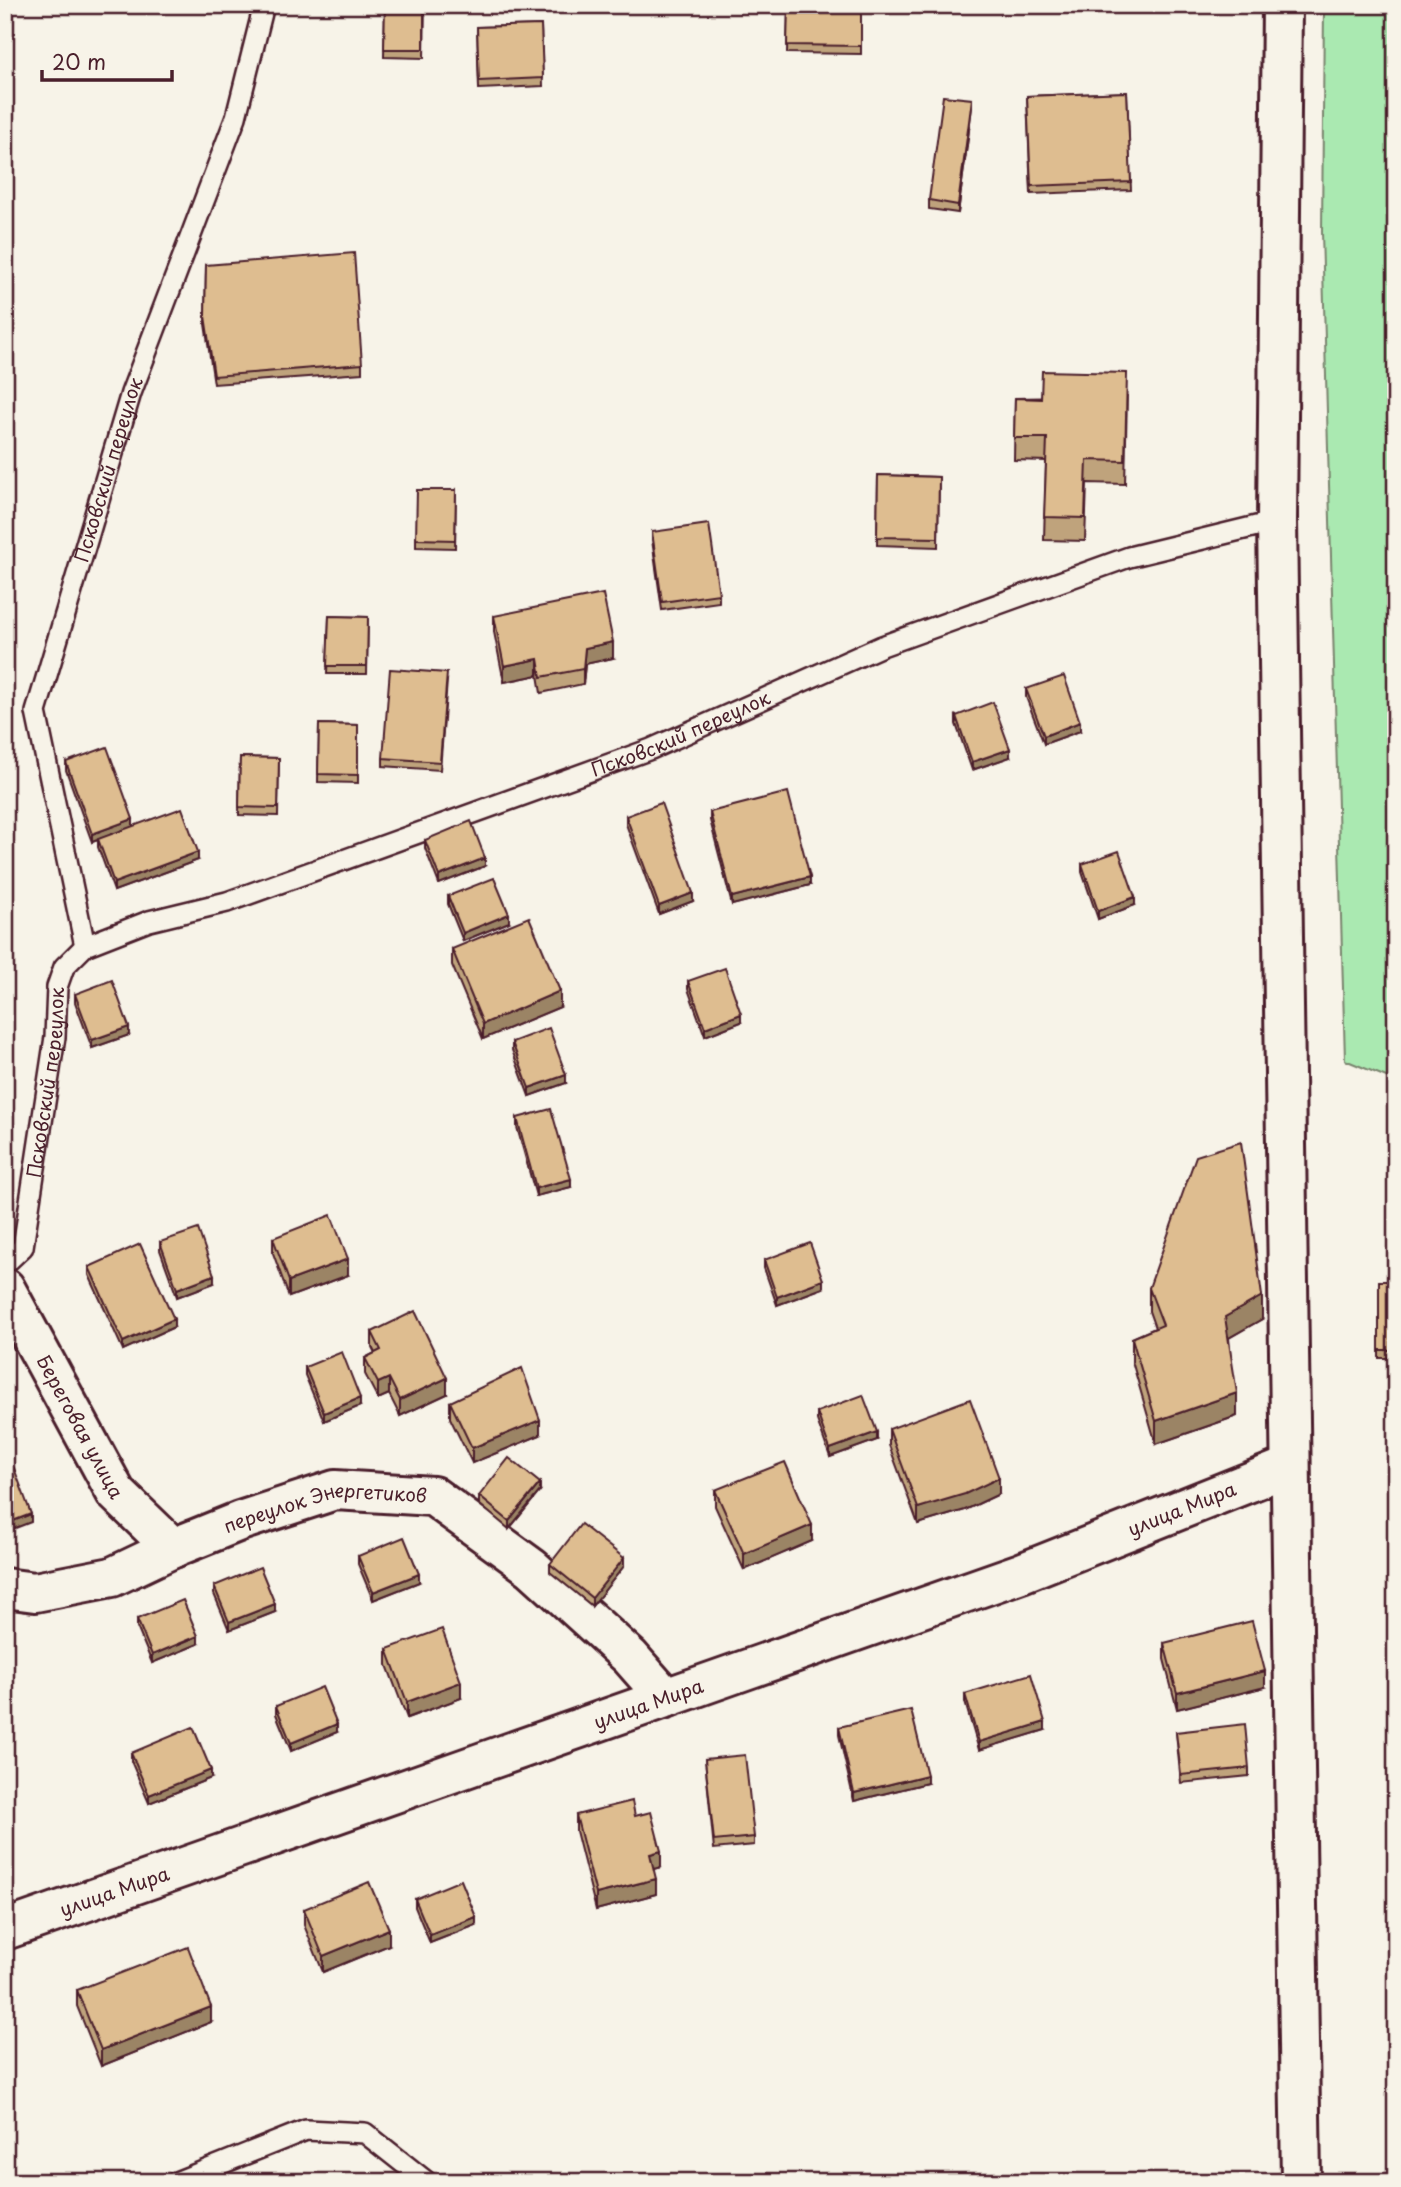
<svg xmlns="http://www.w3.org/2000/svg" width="1401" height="2187" font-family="'Playpen Sans',sans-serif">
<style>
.green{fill:#aae9b1;stroke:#7a846e;stroke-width:2}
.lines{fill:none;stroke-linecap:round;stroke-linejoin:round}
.lane-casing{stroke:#4a1f2b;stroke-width:24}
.street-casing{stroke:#4a1f2b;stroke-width:44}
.lane{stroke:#f7f3e8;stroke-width:19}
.street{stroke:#f7f3e8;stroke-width:38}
.wall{fill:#bfa37c;stroke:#4a1f2b;stroke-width:2}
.shaded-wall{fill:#9b8465;stroke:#4a1f2b;stroke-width:2}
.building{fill:#debd90;stroke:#4a1f2b;stroke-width:2}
.labels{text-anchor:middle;stroke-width:7;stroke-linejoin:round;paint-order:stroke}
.street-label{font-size:19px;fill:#4a1f2b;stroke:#f7f3e8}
</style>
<rect width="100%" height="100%" fill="#f7f3e8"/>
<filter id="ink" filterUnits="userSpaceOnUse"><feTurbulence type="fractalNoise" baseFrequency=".0143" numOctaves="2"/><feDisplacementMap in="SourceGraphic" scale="14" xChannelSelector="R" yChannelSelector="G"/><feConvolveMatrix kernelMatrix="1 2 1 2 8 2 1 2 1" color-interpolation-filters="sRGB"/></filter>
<g filter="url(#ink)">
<path class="green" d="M1324,5H1396V1081L1345,1060L1322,232Z"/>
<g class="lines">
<defs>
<g id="lane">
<path id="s1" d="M85,946L36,712L131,393L236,117L264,5"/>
<path id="s2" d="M5,1264L23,1247L55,1037L57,987L64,967L85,946L149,921L227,902L651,749L882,646L1129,557L1277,521"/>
<path d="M176,2182L306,2130L365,2133L427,2182"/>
</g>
<g id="street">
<path d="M1282,5L1277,521L1301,2182"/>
<path id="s3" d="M5,1288L116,1493L173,1548"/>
<path id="s4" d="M5,1588L35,1592L112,1577L173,1548L240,1521L335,1490L433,1496L532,1568L630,1657L666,1698"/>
<path id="s5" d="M5,1930L1021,1573L1290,1466"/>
</g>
</defs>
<use href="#lane" class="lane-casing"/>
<use href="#street" class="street-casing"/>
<use href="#lane" class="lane"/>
<use href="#street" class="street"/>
</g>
<g class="wall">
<path d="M385,5H425L424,58L384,57Z"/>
<path d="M788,5H861V54L787,53Z"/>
<path d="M541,25L543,86L479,89L477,27Z"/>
<path d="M1127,92L1131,190L1031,194L1027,96Z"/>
<path d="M972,107L958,213L929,209V200Z"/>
<path d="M206,265L362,364V373L214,384L205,324Z"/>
<path d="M1127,396L1125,484L1087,483L1085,541L1044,540L1046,461L1014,460L1015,398Z"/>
<path d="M878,475L939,477L938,547L877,545Z"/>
<path d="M456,490L455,548L416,547V539Z"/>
<path d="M652,532L719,594V602L662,610L652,540Z"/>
<path d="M329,616L368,617L367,674H327Z"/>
<path d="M494,616L613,658L585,664L583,684L541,693L538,675L504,682L494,632Z"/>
<path d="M447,681L440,770L383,766V758Z"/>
<path d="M1026,689L1080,731L1044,744L1026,697Z"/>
<path d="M956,716L1010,757L972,770L956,724Z"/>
<path d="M319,724L358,725V783L318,782Z"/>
<path d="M240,757L279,758L278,816L239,815Z"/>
<path d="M66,762L133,826L198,860L114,891L98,847V840L92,842L66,770Z"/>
<path d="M710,812L810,885L732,905L710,820Z"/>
<path d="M626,816L693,901L659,914L626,824Z"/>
<path d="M425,840L485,866L439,884L425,848Z"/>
<path d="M1082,864L1135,905L1098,919L1082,872Z"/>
<path d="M448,896L509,922L463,941L448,904Z"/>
<path d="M452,949L560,1007L483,1039L452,965Z"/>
<path d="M688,981L741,1022L705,1036L688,989Z"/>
<path d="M75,994L129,1035L92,1048L75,1002Z"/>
<path d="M512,1042L566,1083L529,1096L512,1050Z"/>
<path d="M517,1118L571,1187L536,1196L517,1127Z"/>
<path d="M273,1238L348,1275L289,1297L273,1253Z"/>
<path d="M160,1242L214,1283L177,1297L160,1250Z"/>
<path d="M764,1260L823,1288L777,1305L764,1268Z"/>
<path d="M89,1267L174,1327L123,1350L89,1275Z"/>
<rect x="1379" y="1281" width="17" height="77"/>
<path d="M1149,1288L1262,1319L1229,1338L1237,1416L1156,1444L1132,1361V1338L1155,1328L1149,1311Z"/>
<path d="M372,1332L447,1394L400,1416L389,1394L378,1399L365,1374V1358L375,1353L372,1347Z"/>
<path d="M305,1367L360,1406L324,1421L305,1375Z"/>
<path d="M450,1402L540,1435L472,1463L450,1418Z"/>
<path d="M817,1412L877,1440L830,1457L817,1420Z"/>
<path d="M889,1429L999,1494L965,1510L918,1524L889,1445Z"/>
<path d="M715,1490L812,1541L744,1570L715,1506Z"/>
<path d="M540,1491L509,1529L479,1504V1496Z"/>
<path d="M358,1556L419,1582L373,1600L358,1564Z"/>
<path d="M550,1564L624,1566L592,1606L550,1572Z"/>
<path d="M214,1586L275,1612L229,1630L214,1594Z"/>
<path d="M137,1619L198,1644L152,1663L137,1627Z"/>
<path d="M1164,1643L1265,1687L1177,1709L1164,1659Z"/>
<path d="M387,1649L461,1698L407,1718L387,1665Z"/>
<path d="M965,1694L1045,1730L979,1750L965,1702Z"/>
<path d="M276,1706L337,1732L291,1751L276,1714Z"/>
<path d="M839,1727L927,1783L854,1801L839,1735Z"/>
<path d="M1176,1732L1249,1768V1776L1181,1783Z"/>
<path d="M131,1753L211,1778L149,1803L131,1761Z"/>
<path d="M705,1759L754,1837V1845L714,1849Z"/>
<path d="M576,1815L635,1816L661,1867L653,1869L656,1894L596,1910L576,1831Z"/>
<path d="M415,1899L476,1925L430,1943L415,1907Z"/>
<path d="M304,1909L389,1945L323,1972L304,1925Z"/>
<path d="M77,1990L211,2022L101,2066L77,2006Z"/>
</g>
<g class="shaded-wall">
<path d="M972,99V107L958,213V205Z"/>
<path d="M613,642V658L585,664L583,684V669L585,648Z"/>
<path d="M538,659V675L504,682V666Z"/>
<path d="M1080,722V731L1044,744V736Z"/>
<path d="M1010,749V757L972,770V762Z"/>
<path d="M133,819V827L92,842V834Z"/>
<path d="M198,852V860L114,891V883Z"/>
<path d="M485,858V866L439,884V876Z"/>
<path d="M810,877V885L732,905V897Z"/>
<path d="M693,893V901L659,914V906Z"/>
<path d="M1135,897V905L1098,919V911Z"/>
<path d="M509,914V922L463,941V933Z"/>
<path d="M560,991V1007L483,1039V1024Z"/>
<path d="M741,1014V1022L705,1036V1028Z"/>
<path d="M129,1027V1035L92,1048V1040Z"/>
<path d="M566,1075V1083L529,1096V1088Z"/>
<path d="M571,1179V1187L536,1196V1188Z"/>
<path d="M348,1259V1275L289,1297V1281Z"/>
<path d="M214,1275V1283L177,1297V1289Z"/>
<path d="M823,1280V1288L777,1305V1297Z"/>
<path d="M1262,1296V1319L1225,1340V1317Z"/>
<path d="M174,1319V1327L123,1350V1342Z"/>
<path d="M389,1378V1394L378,1399V1383Z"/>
<path d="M447,1378V1394L400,1416V1400Z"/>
<path d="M1237,1393V1416L1156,1444V1421Z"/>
<path d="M360,1398V1406L324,1421V1413Z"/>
<path d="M540,1420V1435L472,1463V1448Z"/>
<path d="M877,1432V1440L830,1457V1449Z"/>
<path d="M999,1478V1494L965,1510L918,1524V1508Z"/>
<path d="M540,1483V1491L509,1529V1521Z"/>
<path d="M31,1514V1522L5,1532V1524Z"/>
<path d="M812,1525V1541L744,1570V1554Z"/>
<path d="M624,1558V1566L592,1606V1598Z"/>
<path d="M419,1574V1582L373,1600V1592Z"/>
<path d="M275,1604V1612L229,1630V1622Z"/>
<path d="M198,1636V1644L152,1663V1655Z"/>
<path d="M1265,1671V1687L1177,1709V1693Z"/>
<path d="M461,1682V1698L407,1718V1702Z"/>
<path d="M1045,1722V1730L979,1750V1742Z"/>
<path d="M337,1724V1732L291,1751V1743Z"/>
<path d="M211,1770V1778L149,1803V1795Z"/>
<path d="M927,1775V1783L854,1801V1793Z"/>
<path d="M661,1851V1867L650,1870V1854Z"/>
<path d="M656,1879V1894L596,1910V1894Z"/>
<path d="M476,1917V1925L430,1943V1935Z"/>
<path d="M389,1929V1945L323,1972V1956Z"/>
<path d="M211,2007V2022L101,2066V2050Z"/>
</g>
<g class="building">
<path d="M385,5H424V49H384Z"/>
<path d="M788,5H861V46L787,45Z"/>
<path d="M541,25L543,78L479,81L477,27Z"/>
<path d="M1127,92L1131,182L1031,186L1027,96Z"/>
<path d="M943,96L972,99L958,205L929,200Z"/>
<path d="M354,253L362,364L214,376L205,316L206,265Z"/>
<path d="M1042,371L1127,373L1125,461L1087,460L1085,518L1044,517L1047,438H1014L1015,398L1041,399Z"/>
<path d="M878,475L939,477L938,538L877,537Z"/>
<path d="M417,490H456L455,540L416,539Z"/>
<path d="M709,524L719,594L662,602L652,532Z"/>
<path d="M603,594L613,642L585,648L583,669L541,677L538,659L504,666L494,616Z"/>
<path d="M329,616L368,617L367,666H327Z"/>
<path d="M390,669L447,673L440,762L383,758Z"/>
<path d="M1064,676L1080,722L1044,736L1026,689Z"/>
<path d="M993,702L1010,749L972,762L956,716Z"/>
<path d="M319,724L358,725V775L318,774Z"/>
<path d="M107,747L133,819L92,834L66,762Z"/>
<path d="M240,757L279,758L278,808L239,807Z"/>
<path d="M788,792L810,877L732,897L710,812Z"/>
<path d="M661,803L693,893L659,906L626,816Z"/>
<path d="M182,808L198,852L114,883L98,839Z"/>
<path d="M471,821L485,858L439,876L425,840Z"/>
<path d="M1119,851L1135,897L1098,911L1082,864Z"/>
<path d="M494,878L509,914L463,933L448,896Z"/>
<path d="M529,917L560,991L483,1024L452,949Z"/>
<path d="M725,968L741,1014L705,1028L688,981Z"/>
<path d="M112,980L129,1027L92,1040L75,994Z"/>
<path d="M549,1028L566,1075L529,1088L512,1042Z"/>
<path d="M551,1109L571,1179L536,1188L517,1118Z"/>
<path d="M1241,1142L1262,1296L1225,1317L1237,1393L1156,1421L1132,1338L1163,1325L1149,1288L1196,1156Z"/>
<path d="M331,1215L348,1259L289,1281L273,1238Z"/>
<path d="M198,1229L214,1275L177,1289L160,1242Z"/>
<path d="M810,1243L823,1280L777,1297L764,1260Z"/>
<path d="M140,1244L174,1319L123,1342L89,1267Z"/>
<rect x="1379" y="1281" width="17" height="69"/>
<path d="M415,1311L447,1378L400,1400L389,1378L378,1383L365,1358L381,1350L372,1332Z"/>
<path d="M342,1352L360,1398L324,1413L305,1367Z"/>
<path d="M522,1368L540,1420L472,1448L450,1402Z"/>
<path d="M863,1395L877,1432L830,1449L817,1412Z"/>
<path d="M970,1399L999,1478L965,1494L918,1508L889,1429Z"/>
<path d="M509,1458L540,1483L509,1521L479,1496Z"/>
<path d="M785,1462L812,1525L744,1554L715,1490Z"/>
<path d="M14,1468L31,1514L5,1524V1471Z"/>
<path d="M581,1524L624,1558L592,1598L550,1564Z"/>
<path d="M404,1537L419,1574L373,1592L358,1556Z"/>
<path d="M260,1567L275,1604L229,1622L214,1586Z"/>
<path d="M183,1600L198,1636L152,1655L137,1619Z"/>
<path d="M1252,1621L1265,1671L1177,1693L1164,1643Z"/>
<path d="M442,1629L461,1682L407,1702L387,1649Z"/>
<path d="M1031,1674L1045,1722L979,1742L965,1694Z"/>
<path d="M322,1687L337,1724L291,1743L276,1706Z"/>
<path d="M911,1710L927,1775L854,1793L839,1727Z"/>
<path d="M1245,1724L1249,1768L1181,1775L1176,1732Z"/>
<path d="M193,1727L211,1770L149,1795L131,1753Z"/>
<path d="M745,1755L754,1837L714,1841L705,1759Z"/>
<path d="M632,1801L635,1816L651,1812L661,1851L650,1854L656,1879L596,1894L576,1815Z"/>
<path d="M461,1880L476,1917L430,1935L415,1899Z"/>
<path d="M369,1882L389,1929L323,1956L304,1909Z"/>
<path d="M188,1947L211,2007L101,2050L77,1990Z"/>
</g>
</g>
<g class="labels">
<g class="street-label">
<text dy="7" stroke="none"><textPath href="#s1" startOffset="492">Псковский переулок</textPath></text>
<text dy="7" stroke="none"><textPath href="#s2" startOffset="971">Псковский переулок</textPath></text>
<text dy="7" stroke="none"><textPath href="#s2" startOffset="191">Псковский переулок</textPath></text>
<text dy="7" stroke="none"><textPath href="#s3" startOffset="158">Береговая улица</textPath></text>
<text dy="7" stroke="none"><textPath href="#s5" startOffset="1250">улица Мира</textPath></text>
<text dy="7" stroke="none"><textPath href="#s4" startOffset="336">переулок Энергетиков</textPath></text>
<text dy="7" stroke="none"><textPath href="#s5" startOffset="682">улица Мира</textPath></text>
<text dy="7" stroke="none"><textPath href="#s5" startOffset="116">улица Мира</textPath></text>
</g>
</g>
<rect width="1401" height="2187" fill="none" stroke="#f7f3e8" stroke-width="28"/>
<rect x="14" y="14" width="1373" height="2159" fill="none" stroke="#4a1f2b" stroke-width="2.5" filter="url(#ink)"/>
<path d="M42 70v10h130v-10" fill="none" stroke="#4a1f2b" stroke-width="3.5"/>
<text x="52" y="70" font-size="21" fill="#4a1f2b" stroke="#f7f3e8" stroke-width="5" paint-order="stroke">20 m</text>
</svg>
